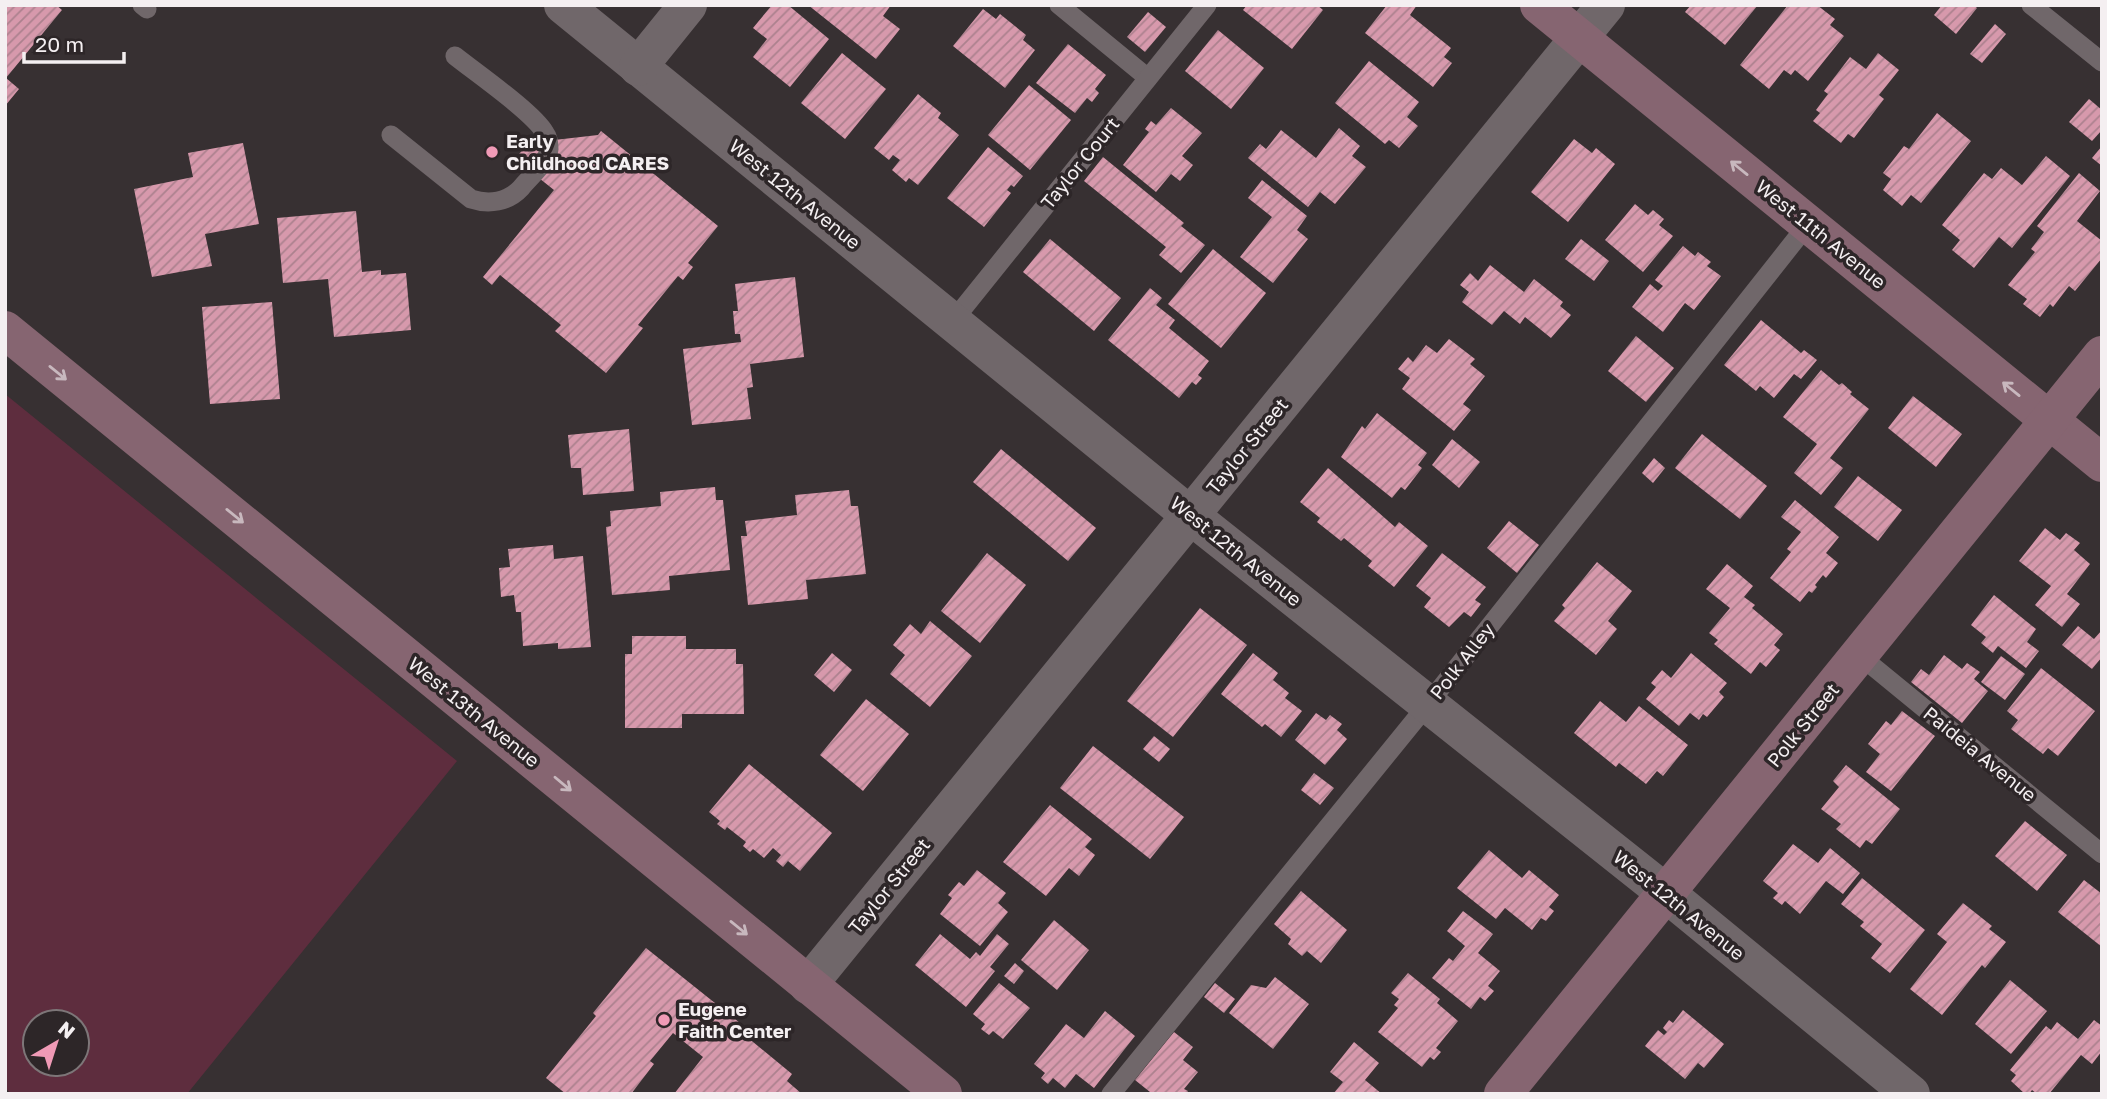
<svg xmlns="http://www.w3.org/2000/svg" width="2107" height="1099" font-family="'Golos Text',sans-serif">
<style>
.grass{fill:#5e2d3e;fill-rule:evenodd}
.building{fill:url(#building-hatch)}
.lines{fill:none;stroke-linecap:round;stroke-linejoin:round}
.lane{stroke:#70676a;stroke-width:19}
.street{stroke:#70676a;stroke-width:38}
.secondary{stroke:#866571;stroke-width:38}
.oneway{stroke:#c8b8be}
.poi-dot{fill:#f09ab6;stroke:#2d2628;stroke-width:2.5}
.labels{text-anchor:middle;stroke-width:7;stroke-linejoin:round;paint-order:stroke}
.poi-label{font-size:19px;font-weight:bold;fill:#f4eff1;stroke:#2d2628;text-anchor:start}
.street-label{font-size:19px;fill:#f4eff1;stroke:#2d2628}
</style>
<defs>
<pattern id="building-hatch" width="6" height="6" patternUnits="userSpaceOnUse" patternTransform="scale(1.75)"><rect width="6" height="6" fill="#d799ac"/><path d="M-1 1l2-2M0 6l6-6M5 7l2-2" fill="none" stroke="#ac818e"/></pattern>
</defs>
<rect width="100%" height="100%" fill="#373032"/>
<path class="grass" d="M5,394L457,761L187,1094H12L5,1088ZM35,1022H77V1064H35Z"/>
<g class="building">
<path d="M5,5H56L62,10L6,78L19,89L5,106Z"/>
<path d="M772,5H788L829,39L790,87L753,57L767,39L753,28Z"/>
<path d="M808,5H891L883,16L900,29L876,59Z"/>
<path d="M1247,5H1317L1323,10L1292,49L1243,10Z"/>
<path d="M1387,5H1417L1410,15L1451,48L1444,57L1452,63L1433,87L1365,33Z"/>
<path d="M1691,5H1758L1725,45L1685,12Z"/>
<path d="M1788,5L1795,7L1796,5H1817L1835,19L1830,25L1844,36L1808,81L1795,70L1791,75L1784,70L1769,89L1740,65Z"/>
<path d="M1942,5H1974L1977,8L1956,34L1934,15Z"/>
<path d="M983,9L996,19L1000,14L1026,35L1023,40L1035,50L1005,88L953,46Z"/>
<path d="M1148,12L1166,27L1145,52L1127,37Z"/>
<path d="M1995,24L2006,34L1982,63L1970,54Z"/>
<path d="M1218,30L1264,68L1231,109L1185,71Z"/>
<path d="M1068,44L1106,75L1095,89L1099,93L1092,102L1087,98L1075,113L1036,83Z"/>
<path d="M842,53L886,89L845,139L801,103Z"/>
<path d="M1878,53L1899,70L1879,95L1884,99L1854,138L1848,134L1841,143L1813,121L1820,113L1816,110L1828,94L1824,91L1850,57L1866,69Z"/>
<path d="M1369,61L1419,102L1407,117L1418,126L1399,148L1389,140L1385,144L1335,103Z"/>
<path d="M1029,85L1071,120L1030,170L988,135Z"/>
<path d="M918,94L941,113L938,118L959,135L918,185L909,178L906,182L892,170L900,160L893,155L889,160L874,148Z"/>
<path d="M2089,99L2102,110V130L2092,141L2069,122Z"/>
<path d="M1171,108L1202,133L1182,156L1193,165L1180,181L1171,174L1156,192L1123,165L1149,132L1145,129L1151,121L1156,125Z"/>
<path d="M1937,113L1971,141L1921,203L1911,195L1902,206L1883,190L1891,179L1883,173L1904,146L1909,149Z"/>
<path d="M1339,128L1360,146L1352,156L1366,167L1335,204L1320,192L1308,207L1248,158L1260,144L1266,149L1281,130L1316,158Z"/>
<path d="M601,131L718,226L688,263L693,267L683,280L678,276L638,325L643,328L606,373L555,331L561,325L500,275L492,285L483,277L554,190L515,159L528,143L598,135Z"/>
<path d="M1574,139L1592,153L1596,148L1615,164L1568,222L1531,192Z"/>
<path d="M243,143L259,224L205,234L212,266L152,277L134,189L193,177L188,153Z"/>
<path d="M2102,146V166L2092,158Z"/>
<path d="M988,147L1023,176L1014,187L1011,185L1007,190L1011,193L984,227L947,198Z"/>
<path d="M2046,156L2070,176L2012,248L1999,237L1974,268L1952,250L1960,240L1942,225L1984,173L1992,179L2001,168L2022,185Z"/>
<path d="M1103,157L1184,223L1181,226L1205,245L1181,273L1159,255L1166,247L1084,181Z"/>
<path d="M2079,173L2100,191L2077,221L2102,241V258L2075,291L2069,286L2053,307L2050,304L2040,317L2023,304L2027,299L2008,285L2035,252L2031,249L2044,232L2037,226Z"/>
<path d="M1262,180L1307,216L1297,230L1308,239L1273,283L1240,257L1272,217L1248,198Z"/>
<path d="M1635,204L1648,215L1653,210L1664,219L1659,225L1673,236L1643,272L1605,240Z"/>
<path d="M356,211L362,272L381,270V275L406,273L411,330L334,337L328,279L283,283L277,218Z"/>
<path d="M1050,239L1121,298L1094,331L1023,272Z"/>
<path d="M1581,239L1609,261L1594,281L1565,259Z"/>
<path d="M1683,246L1695,256L1698,252L1711,262L1707,266L1721,276L1694,310L1685,303L1663,332L1632,307L1650,284L1658,291L1663,286L1655,280Z"/>
<path d="M1213,249L1266,293L1221,348L1168,304Z"/>
<path d="M1490,265L1524,292L1534,279L1563,302L1560,306L1571,315L1551,338L1525,317L1520,324L1504,311L1492,325L1462,302L1469,292L1460,285L1470,273L1478,281Z"/>
<path d="M795,277L804,357L750,364L753,387L747,388L751,419L692,425L683,349L741,342L740,334H735L733,311H738L735,284Z"/>
<path d="M1150,288L1162,298L1156,305L1175,320L1169,328L1209,361L1198,375L1202,378L1196,385L1192,382L1179,398L1108,340Z"/>
<path d="M272,302L280,399L210,404L202,307Z"/>
<path d="M1761,320L1801,353L1804,350L1817,360L1801,379L1794,374L1774,398L1760,386L1756,391L1724,365Z"/>
<path d="M1636,336L1674,368L1646,402L1608,371Z"/>
<path d="M1449,339L1475,359L1470,364L1485,376L1463,404L1471,410L1454,431L1402,389L1410,378L1398,369L1408,357L1413,362L1426,345L1437,353Z"/>
<path d="M1821,370L1839,385L1842,383L1852,392L1850,394L1869,409L1830,458L1843,468L1821,495L1794,473L1817,444L1783,417Z"/>
<path d="M1913,396L1962,434L1936,467L1888,428Z"/>
<path d="M1377,413L1427,453L1418,465L1422,468L1405,490L1401,487L1392,498L1341,457L1362,426L1365,429Z"/>
<path d="M629,429L634,491L583,495L581,468H571L568,435Z"/>
<path d="M1702,434L1767,486L1740,519L1675,468Z"/>
<path d="M1452,439L1480,462L1459,488L1432,465Z"/>
<path d="M1001,449L1096,528L1068,561L973,482Z"/>
<path d="M1654,458L1665,468L1653,483L1642,473Z"/>
<path d="M1328,468L1395,527L1399,522L1428,546L1394,587L1368,566L1372,561L1344,538L1341,541L1317,522L1320,518L1300,502Z"/>
<path d="M1858,476L1902,510L1878,541L1834,507Z"/>
<path d="M715,487L716,500H723L730,570L669,576L670,590L612,595L606,527L611,526L610,511L661,506L660,492Z"/>
<path d="M849,490L851,506H858L866,574L806,580L808,599L748,605L741,536H747L745,521L797,515L795,495Z"/>
<path d="M1795,500L1839,537L1826,553L1838,563L1826,578L1823,575L1815,585L1817,587L1812,593L1809,591L1800,602L1770,578L1791,552L1787,549L1801,532L1781,517Z"/>
<path d="M1509,521L1539,545L1517,573L1487,548Z"/>
<path d="M2045,528L2060,540L2066,533L2080,543L2074,550L2090,564L2067,594L2080,604L2062,627L2035,605L2051,586L2019,561Z"/>
<path d="M553,545L554,559L583,556L591,647L558,649V643L523,646L521,612H516L514,595L501,597L499,568L510,567L508,549Z"/>
<path d="M987,553L1026,585L980,643L941,611Z"/>
<path d="M1442,553L1486,587L1475,600L1481,604L1471,617L1464,612L1449,627L1424,607L1431,598L1416,586Z"/>
<path d="M1597,562L1632,591L1608,621L1617,629L1596,655L1554,621L1565,608L1562,605Z"/>
<path d="M1727,564L1753,586L1744,597L1755,605L1752,608L1783,634L1774,645L1780,650L1766,667L1760,662L1751,674L1714,644L1718,640L1709,633L1730,608L1706,589Z"/>
<path d="M1994,595L2036,629L2027,642L2039,651L2026,668L1998,646L1993,653L1981,643L1986,637L1971,625Z"/>
<path d="M1200,608L1247,645L1173,737L1127,701Z"/>
<path d="M930,621L972,656L930,707L890,674L905,655L893,645L910,624L921,634Z"/>
<path d="M2078,626L2094,639L2102,630V657L2092,669L2062,645Z"/>
<path d="M632,636H686V649H736V664H743L744,714H682V728H625V654H632Z"/>
<path d="M832,653L852,670L834,692L814,675Z"/>
<path d="M1253,653L1278,673L1273,680L1289,693L1285,698L1302,711L1281,737L1265,724L1262,727L1221,694Z"/>
<path d="M1691,653L1727,683L1719,692L1724,697L1707,717L1703,714L1699,720L1690,713L1679,726L1646,699L1656,687L1651,683L1662,670L1671,678Z"/>
<path d="M1944,655L1962,669L1967,663L1980,672L1974,679L1988,691L1962,723L1911,682L1921,669L1929,675Z"/>
<path d="M2001,656L2025,674L2005,700L1981,682Z"/>
<path d="M2041,668L2095,711L2058,756L2048,748L2043,754L2011,729L2018,720L2007,711Z"/>
<path d="M866,699L909,734L863,791L820,755Z"/>
<path d="M1600,701L1626,722L1639,706L1688,745L1663,776L1657,771L1646,784L1619,763L1616,767L1574,733Z"/>
<path d="M1902,711L1935,736L1891,791L1866,772L1880,754L1868,744L1886,721L1891,725Z"/>
<path d="M1316,713L1326,720L1330,715L1342,724L1337,730L1347,739L1325,765L1295,740Z"/>
<path d="M1154,736L1170,749L1159,762L1143,749Z"/>
<path d="M1093,746L1184,817L1150,859L1060,788Z"/>
<path d="M749,764L832,833L800,871L788,861L783,867L776,861L781,855L773,848L764,858L753,849L750,852L743,846L746,842L727,827L725,830L717,824L720,821L709,812Z"/>
<path d="M1846,765L1900,809L1872,844L1866,840L1860,848L1836,829L1841,824L1821,809L1839,787L1833,781Z"/>
<path d="M1314,773L1334,788L1320,805L1301,790Z"/>
<path d="M1050,805L1092,839L1085,847L1095,855L1079,876L1069,868L1046,896L1003,862Z"/>
<path d="M2025,821L2067,855L2037,891L1995,856Z"/>
<path d="M1793,844L1818,863L1830,848L1860,873L1843,894L1826,881L1800,914L1785,901L1782,905L1773,898L1778,893L1763,881Z"/>
<path d="M1489,850L1522,878L1529,870L1559,895L1549,907L1554,911L1546,921L1541,918L1532,930L1505,908L1496,919L1457,888Z"/>
<path d="M977,870L1006,893L998,903L1008,912L980,946L940,914L952,898L948,895L959,882L964,886Z"/>
<path d="M1862,878L1925,930L1890,973L1871,958L1882,944L1860,926L1864,922L1841,904Z"/>
<path d="M2084,880L2102,894V947L2058,912Z"/>
<path d="M1301,891L1347,930L1321,963L1307,951L1302,956L1288,944L1291,939L1274,924Z"/>
<path d="M1963,903L1992,926L1989,929L2006,942L1985,968L1982,965L1942,1015L1910,989L1947,942L1937,934Z"/>
<path d="M1463,911L1493,934L1478,953L1500,971L1488,986L1494,991L1485,1001L1480,997L1471,1009L1432,978L1449,958L1453,961L1465,946L1447,931Z"/>
<path d="M1054,920L1089,950L1057,990L1021,960Z"/>
<path d="M940,934L970,959L976,952L980,956L997,934L1009,944L990,967L995,971L966,1007L915,965Z"/>
<path d="M646,948L740,1023L736,1028L792,1074L787,1081L802,1094H674L703,1057L673,1033L650,1061L654,1064L631,1094H566L546,1078L596,1016L593,1013Z"/>
<path d="M1015,963L1024,971L1014,984L1004,976Z"/>
<path d="M1408,973L1440,999L1437,1003L1458,1021L1436,1048L1441,1052L1434,1060L1430,1057L1422,1067L1378,1032L1398,1008L1394,1005L1399,999L1391,993Z"/>
<path d="M1275,977L1309,1004L1273,1049L1229,1013L1251,985L1266,988Z"/>
<path d="M2010,980L2047,1011L2011,1054L1975,1024Z"/>
<path d="M999,983L1030,1008L1003,1039L993,1031L989,1035L981,1029L985,1024L973,1014Z"/>
<path d="M1215,983L1235,999L1224,1013L1204,997Z"/>
<path d="M1683,1010L1724,1044L1704,1068L1698,1063L1685,1079L1645,1046L1658,1030L1664,1035L1667,1032L1663,1028L1669,1020L1673,1023Z"/>
<path d="M1105,1011L1135,1036L1094,1088L1076,1074L1065,1088L1053,1078L1048,1084L1041,1078L1045,1073L1034,1064L1066,1024L1084,1038Z"/>
<path d="M2094,1020L2102,1026V1051L2092,1064L2081,1055L2049,1094H2037L2032,1090L2029,1094H2025L2011,1081L2016,1075L2010,1070L2046,1026L2051,1030L2057,1022L2078,1039Z"/>
<path d="M1174,1032L1193,1047L1183,1060L1198,1072L1184,1089L1188,1091L1186,1094H1148L1150,1092L1135,1080Z"/>
<path d="M1354,1042L1379,1063L1365,1080L1382,1094H1333L1343,1082L1330,1072Z"/>
</g>
<g class="lines">
<g class="lane">
<path d="M142,5L147,9"/>
<path d="M1059,5L1148,78"/>
<path d="M2031,5L2102,62"/>
<path d="M391,135L471,199C489,205 508,202 521,188C529,178 548,162 549,149C549,144 548,137 545,133C534,113 475,72 455,56"/>
<path d="M952,322L1207,5"/>
<path d="M1859,655L2102,854"/>
<path d="M1111,1094L1428,704L1808,224"/>
</g>
<g class="street">
<path d="M563,5L1191,516L1667,894L1911,1094"/>
<path d="M638,67L688,5"/>
<path d="M808,985L1606,5"/>
</g>
<g class="secondary">
<path d="M1539,5L2102,463"/>
<path d="M5,330L943,1094"/>
<path d="M1503,1094L2102,355"/>
</g>
</g>
<defs><path id="oneway-shaft" d="M-6 0H5M1.5-3L5.5 0L1.5 3" fill="none" stroke-width="1.6" stroke-linecap="round" stroke-linejoin="round" transform="scale(1.75)"/></defs>
<g class="oneway">
<use href="#oneway-shaft" transform="translate(1739 168) rotate(-141)"/>
<use href="#oneway-shaft" transform="translate(58 373) rotate(39)"/>
<use href="#oneway-shaft" transform="translate(2011 389) rotate(-141)"/>
<use href="#oneway-shaft" transform="translate(235 516) rotate(39)"/>
<use href="#oneway-shaft" transform="translate(563 784) rotate(40)"/>
<use href="#oneway-shaft" transform="translate(739 928) rotate(39)"/>
</g>
<g class="poi-dot">
<circle cx="492" cy="152" r="7"/>
<circle cx="664" cy="1020" r="7"/>
</g>
<g class="labels">
<g class="poi-label">
<text x="506" y="148">Early<tspan x="506" dy="22">Childhood CARES</tspan></text>
<text x="678" y="1016">Eugene<tspan x="678" dy="22">Faith Center</tspan></text>
</g>
<g class="street-label">
<text transform="translate(1080 163) rotate(-51)" y="7">Taylor Court</text>
<text transform="translate(795 194) rotate(39)" y="7">West 12th Avenue</text>
<text transform="translate(1821 234) rotate(39)" y="7">West 11th Avenue</text>
<text transform="translate(1247 446) rotate(-51)" y="7">Taylor Street</text>
<text transform="translate(1236 551) rotate(39)" y="7">West 12th Avenue</text>
<text transform="translate(1462 661) rotate(-52)" y="7">Polk Alley</text>
<text transform="translate(474 712) rotate(39)" y="7">West 13th Avenue</text>
<text transform="translate(1803 725) rotate(-51)" y="7">Polk Street</text>
<text transform="translate(1980 754) rotate(39)" y="7">Paideia Avenue</text>
<text transform="translate(889 886) rotate(-51)" y="7">Taylor Street</text>
<text transform="translate(1679 905) rotate(39)" y="7">West 12th Avenue</text>
</g>
</g>
<rect width="2107" height="1099" fill="none" stroke="#f4eff1" stroke-width="14"/>
<g transform="translate(56 1043) rotate(39)"><circle r="33" fill="#2d2628" stroke="#7d7678" stroke-width="2"/>
<path d="M0-5L12 26L0 18L-12 26Z" fill="#f09ab6"/>
<text y="-10" font-size="19" font-weight="bold" text-anchor="middle" fill="#f4eff1">N</text>
</g>
<path d="M24 52v10h100v-10" fill="none" stroke="#f4eff1" stroke-width="3.5"/>
<text x="35" y="52" font-size="21" fill="#f4eff1" stroke="#2d2628" stroke-width="5" paint-order="stroke">20 m</text>
</svg>
